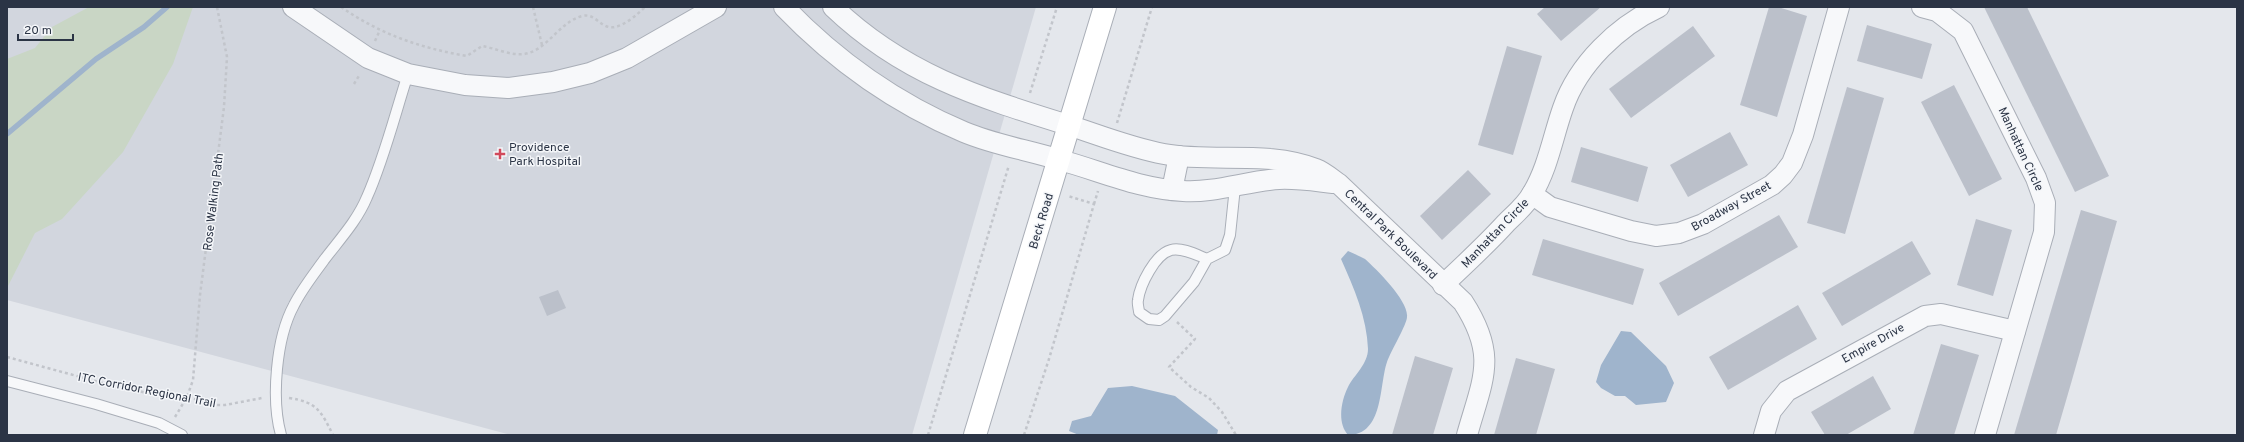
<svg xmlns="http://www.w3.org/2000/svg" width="2244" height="442" font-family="Overpass,sans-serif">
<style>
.built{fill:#d2d6de}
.green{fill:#c9d6c5}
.water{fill:#9fb4cc}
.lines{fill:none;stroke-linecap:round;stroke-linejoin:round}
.stream{stroke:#9fb4cc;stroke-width:5.5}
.building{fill:#bbc0ca}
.service-casing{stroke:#a9aeb7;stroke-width:12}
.minor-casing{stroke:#a9aeb7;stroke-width:22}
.secondary-casing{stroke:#a9aeb7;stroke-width:24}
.path{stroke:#c2c5cb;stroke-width:2.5;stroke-dasharray:3 3;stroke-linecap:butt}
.service{stroke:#f7f8fa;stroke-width:10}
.minor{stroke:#f7f8fa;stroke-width:20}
.secondary{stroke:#fff;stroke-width:22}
.poi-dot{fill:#d1495b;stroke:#f4f6f9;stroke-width:1.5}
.labels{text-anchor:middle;stroke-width:3;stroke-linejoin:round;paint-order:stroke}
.poi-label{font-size:12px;fill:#2b3445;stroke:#f4f6f9;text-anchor:start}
.street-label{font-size:12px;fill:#2b3445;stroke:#f4f6f9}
</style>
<rect width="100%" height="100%" fill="#e4e7ec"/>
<path class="built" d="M7,7H1036L912,435H511L7,300Z"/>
<path class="green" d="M89,7H193L173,64L123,152L62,219L35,233L7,288V59L35,48L52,27Z"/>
<g class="water">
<path d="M1348,251C1354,254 1360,256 1365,259C1376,269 1409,301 1407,317C1407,324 1391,351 1387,362C1379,385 1384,435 1348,435C1337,423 1341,401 1348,387C1354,375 1368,364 1368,349C1367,318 1354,288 1341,259Z"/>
<path d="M1621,331L1631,332L1666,366L1674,383L1666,402L1636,405L1625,396H1615L1601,388L1596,382L1601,365Z"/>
<path d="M1132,386L1175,396L1218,430L1217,435H1079L1069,431L1072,421L1091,416L1108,388Z"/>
</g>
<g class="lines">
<path class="stream" d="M7,134L96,59L144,27L167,7"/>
</g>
<g class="building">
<path d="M1545,7H1601L1561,41L1537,14Z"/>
<path d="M1769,7H1778L1807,16L1777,117L1740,105Z"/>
<path d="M1984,7H2027L2109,176L2075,192Z"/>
<path d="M1867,25L1932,44L1922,79L1857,61Z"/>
<path d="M1693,26L1715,56L1631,118L1609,89Z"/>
<path d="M1507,46L1542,56L1513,155L1478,145Z"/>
<path d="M1954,85L2002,179L1969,196L1921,102Z"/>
<path d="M1847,87L1884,98L1845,234L1807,223Z"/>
<path d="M1730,132L1748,165L1688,197L1670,165Z"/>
<path d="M1581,147L1648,167L1638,202L1571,182Z"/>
<path d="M1468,170L1491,194L1442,240L1420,216Z"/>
<path d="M2081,210L2117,221L2072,380L2056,435H2014Z"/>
<path d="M1779,215L1798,247L1678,316L1659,283Z"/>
<path d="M1976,219L2012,230L1993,296L1957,285Z"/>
<path d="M1543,239L1644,269L1633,305L1532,275Z"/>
<path d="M1912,241L1931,274L1842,326L1822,293Z"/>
<path d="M558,290L566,308L547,316L539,297Z"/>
<path d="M1798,305L1817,339L1728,390L1709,357Z"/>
<path d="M1941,344L1979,355L1954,435H1913Z"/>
<path d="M1415,356L1453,368L1433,435H1392Z"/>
<path d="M1516,358L1555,369L1536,435H1494Z"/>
<path d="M1873,376L1891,409L1846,435H1825L1811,412Z"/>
</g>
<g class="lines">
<defs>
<g id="service">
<path d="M1207,259C1197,255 1182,247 1171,250C1155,254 1140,285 1138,300C1137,304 1139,309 1139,312L1149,319L1159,320L1165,316L1194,282L1207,259L1225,250L1230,235L1235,187"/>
<path d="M7,381L96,404L159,423L182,435"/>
<path d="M281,435C271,399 276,338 294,305C302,289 314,274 324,260C340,239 357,221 367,197C384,159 395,114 408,74"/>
</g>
<g id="minor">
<path d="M293,7L368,58L408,74L465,85L508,88L553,82L590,73L627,58L716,7"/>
<path d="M784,7C835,60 895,103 964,132C995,145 1028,150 1060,160C1101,171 1139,189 1183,191C1215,193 1247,181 1279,179C1296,178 1315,181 1333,183"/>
<path d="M833,7C903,74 978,97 1068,125C1099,135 1131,148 1164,154C1214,163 1268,150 1316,169C1324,172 1332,179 1339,184L1463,302C1498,356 1483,378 1467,435"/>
<path d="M1922,7L1937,11L1963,31L2036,178L2045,203L2044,232L1985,435"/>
<path d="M1172,190L1179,156"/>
<path d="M1532,194L1550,207L1631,231L1656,236L1679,233L1703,224L1772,185L1783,175L1792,163L1803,135L1839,7"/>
<path d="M1443,285C1464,265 1486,245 1506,223C1515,214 1526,205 1532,194C1548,168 1553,136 1563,108C1578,64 1618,26 1659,7"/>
<path d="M1764,435L1771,411L1787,391L1925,316L1941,314L2015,331"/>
</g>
<path id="secondary" d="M975,435L1105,7"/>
</defs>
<use href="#service" class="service-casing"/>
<use href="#minor" class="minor-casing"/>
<use href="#secondary" class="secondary-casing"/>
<g class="path">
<path d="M341,7C380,34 420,48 467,56L482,46C495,48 511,56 524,54C547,51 559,22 582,16C594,13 599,25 609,27C620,30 638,14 645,7"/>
<path d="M533,7L542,45"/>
<path d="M375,41L380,30"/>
<path d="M354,84L360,74"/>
<path d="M1030,93L1057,7"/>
<path d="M1117,123L1152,7"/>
<path d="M1094,204L1098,191"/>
<path d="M1177,322L1195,339L1169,367L1191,387L1209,398L1222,412L1236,435"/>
<path d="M7,357L110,385L152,394L187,397L217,405H225L262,398"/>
<path d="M289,398C317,402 321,411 333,435"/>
<path d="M175,417L187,397L193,380L200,295L224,107L227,57L217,7"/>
<path d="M928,435L1009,165"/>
<path d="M1024,435L1049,359L1094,204L1068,196"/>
</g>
<use href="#service" class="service"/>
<use href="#minor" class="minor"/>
<use href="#secondary" class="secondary"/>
</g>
<path class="poi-dot" d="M498 148h4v4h4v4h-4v4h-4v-4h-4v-4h4z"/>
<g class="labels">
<g class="poi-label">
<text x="509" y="151">Providence<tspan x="509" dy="14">Park Hospital</tspan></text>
</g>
<g class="street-label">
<text transform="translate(2021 149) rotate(65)" y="4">Manhattan Circle</text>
<text transform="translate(213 202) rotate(-83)" y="4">Rose Walking Path</text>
<text transform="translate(1731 206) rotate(-29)" y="4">Broadway Street</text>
<text transform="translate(1041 221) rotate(-73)" y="4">Beck Road</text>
<text transform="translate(1495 233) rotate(-46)" y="4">Manhattan Circle</text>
<text transform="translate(1391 234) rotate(44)" y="4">Central Park Boulevard</text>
<text transform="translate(1873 343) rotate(-29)" y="4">Empire Drive</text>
<text transform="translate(147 390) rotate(11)" y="4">ITC Corridor Regional Trail</text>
</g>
</g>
<rect width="2244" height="442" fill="none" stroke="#2b3445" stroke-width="16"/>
<path d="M18 34v6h55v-6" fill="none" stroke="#2b3445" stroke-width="2"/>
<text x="24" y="34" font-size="12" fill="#2b3445" stroke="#f4f6f9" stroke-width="3" paint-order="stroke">20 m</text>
</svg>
